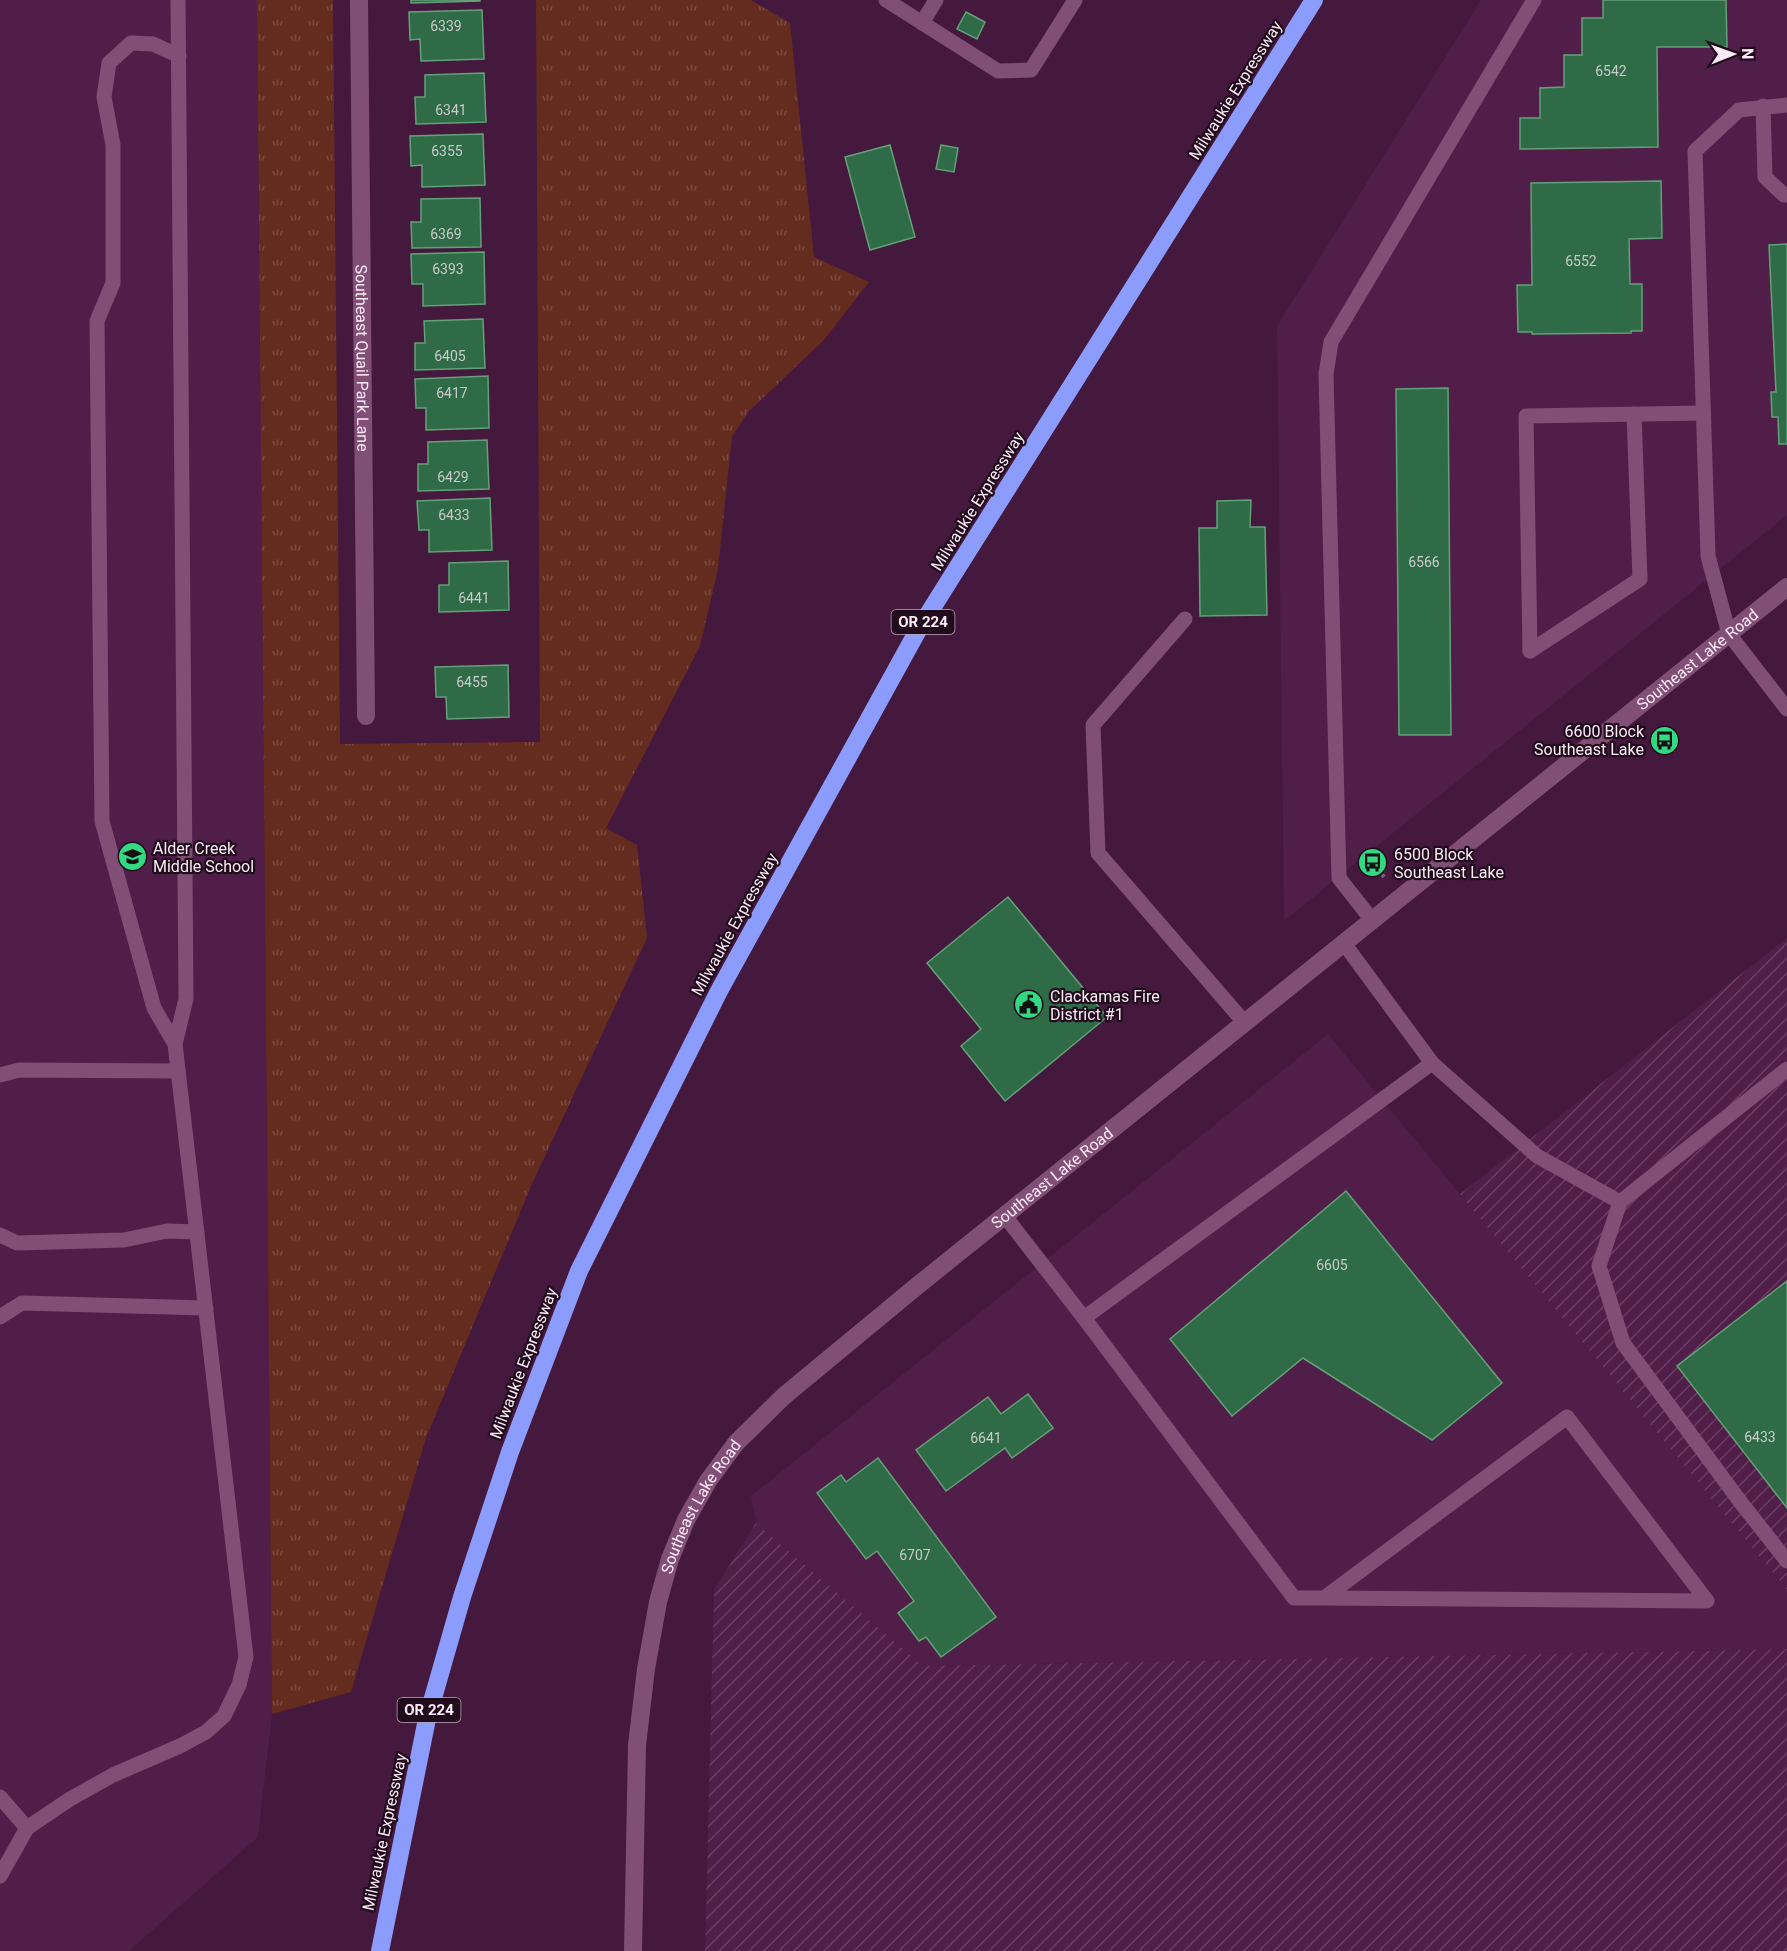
<svg xmlns="http://www.w3.org/2000/svg" width="1787" height="1951" font-family="Roboto,sans-serif">
<style>
.built{fill:#501e49}
.industrial{fill:url(#industrial-furrows)}
.grass{fill:url(#grass-tufts)}
.building{fill:#2f6b46;stroke:#64a079;stroke-width:1.5}
.lines{fill:none;stroke-linecap:round;stroke-linejoin:round}
.path{stroke:#85627e;stroke-width:4;stroke-dasharray:3 4.5;stroke-linecap:butt}
.lane{stroke:#814f76;stroke-width:15}
.street{stroke:#814f76;stroke-width:18}
.secondary{stroke:#814f76;stroke-width:18}
.highway{stroke:#8b9cfc;stroke-width:18}
.labels{text-anchor:middle;stroke-width:4.5;stroke-linejoin:round;paint-order:stroke}
.number-label{font-size:14px;fill:#c9cacb}
.shield{fill:#200c1c;stroke:#baa7b5;stroke-width:1.5}
.shield-label{font-size:15px;font-weight:bold;fill:#fceaf7}
.street-label{font-size:16px;fill:#fceaf7;stroke:#200c1c}
.poi-label{font-size:16px;fill:#fceaf7;stroke:#200c1c;text-anchor:start}
</style>
<defs>
<pattern id="industrial-furrows" width="10" height="10" patternUnits="userSpaceOnUse" patternTransform="scale(1.5)"><rect width="10" height="10" fill="#501e49"/><path d="M-1 1l2-2M0 10L10 0M9 11l2-2" fill="none" stroke="#6a3f64"/></pattern>
<pattern id="grass-tufts" width="24" height="20" patternUnits="userSpaceOnUse" patternTransform="scale(1.5)"><rect width="24" height="20" fill="#642c1f"/><path d="M3 7l-1-3M5 7V3M7 7l1-3M15 17l-1-3M17 17v-4M19 17l1-3" fill="none" stroke="#7b4b40"/></pattern>
</defs>
<rect width="100%" height="100%" fill="#45183d"/>
<g class="built">
<path d="M0,0H257L272,1714L258,1837L129,1951H0Z"/>
<path d="M1481,0H1787V515L1284,921L1277,326Z"/>
<path d="M1328,1034L1787,1590V1649L923,1666L756,1523L751,1496Z"/>
</g>
<g class="industrial">
<path d="M1787,938V1590L1460,1194Z"/>
<path d="M756,1523L923,1666L1787,1649V1951H705L714,1590Z"/>
</g>
<path class="grass" d="M257,0H333L340,744L540,742L536,0H751L790,23L814,257L869,282L823,341L748,412L732,437L718,569L700,646L606,828L637,845L647,938L531,1186L426,1438L351,1692L272,1714Z"/>
<g class="building">
<path d="M411,0H480V1L411,3Z"/>
<path d="M1603,0H1726L1727,47H1657L1658,147L1520,149V118H1540V88L1564,87V55H1582V18H1603Z"/>
<path d="M482,10L484,59L421,61L420,39L410,40L409,12Z"/>
<path d="M966,12L985,22L977,39L957,29Z"/>
<path d="M484,73L486,122L416,124L415,97H425V75Z"/>
<path d="M483,134L485,185L422,187V165L411,166L410,136Z"/>
<path d="M890,145L915,237L870,250L845,157Z"/>
<path d="M941,145L958,148L954,172L936,169Z"/>
<path d="M1661,181L1662,238L1629,239L1630,284H1642V331H1631V333L1532,334V332H1518L1517,285H1532L1531,183Z"/>
<path d="M480,198L481,247L412,248L411,222H421V199Z"/>
<path d="M1787,244V444H1779L1778,417H1772L1771,392H1776L1769,245Z"/>
<path d="M484,252L485,304L423,306V284H412L411,254Z"/>
<path d="M483,319L485,368L415,370V343H425L424,321Z"/>
<path d="M488,376L489,428L426,430V408H416L415,379Z"/>
<path d="M1448,388L1451,735H1399L1396,389Z"/>
<path d="M487,440L489,489L418,491V464H428V442Z"/>
<path d="M490,498L492,550L429,552V530H419L417,501Z"/>
<path d="M1251,500L1250,527H1265L1267,615L1200,616L1199,528H1217V501Z"/>
<path d="M508,561L509,610L439,612V585H449V563Z"/>
<path d="M508,665L509,717L447,719L446,697H436L435,667Z"/>
<path d="M1008,897L1107,1017L1005,1101L961,1046L981,1029L927,963Z"/>
<path d="M1346,1191L1502,1383L1432,1440L1303,1358L1232,1416L1170,1339Z"/>
<path d="M1787,1281V1508L1677,1366Z"/>
<path d="M1028,1394L1053,1428L1012,1458L1005,1448L946,1491L916,1450L988,1397L1001,1414Z"/>
<path d="M878,1458L996,1617L941,1657L926,1637L919,1641L898,1613L914,1601L877,1551L866,1559L817,1493L841,1475L846,1482Z"/>
</g>
<g class="lines">
<path class="path" d="M1373,863L1384,877"/>
<g class="lane">
<path d="M886,0L998,71L1031,70L1075,0"/>
<path d="M922,23L936,0"/>
<path d="M1787,105L1739,110L1695,151L1708,556L1729,634L1787,709"/>
<path d="M1763,106L1765,177L1784,195H1787"/>
<path d="M1185,619L1093,725L1098,853L1244,1022"/>
<path d="M1530,651L1526,416L1703,413"/>
<path d="M1530,651L1640,579L1634,414"/>
<path d="M1372,920L1339,878L1326,374L1331,342L1534,0"/>
<path d="M175,1044L154,1008L102,821L97,321L113,283V145L104,97L109,63L131,43L153,44L179,56"/>
<path d="M1432,1063L1537,1156L1620,1202L1787,1069"/>
<path d="M0,1075L19,1070L178,1071"/>
<path d="M1620,1202L1599,1266L1623,1343L1742,1504L1787,1561"/>
<path d="M1004,1215L1084,1318L1294,1598H1324L1707,1601L1567,1417L1324,1598"/>
<path d="M0,1235L17,1243L124,1240L167,1231L197,1232"/>
<path d="M0,1317L22,1303L206,1308"/>
<path d="M1084,1318L1432,1063L1343,942"/>
<path d="M0,1797L27,1828"/>
<path d="M0,1876L27,1828L70,1799L113,1775L180,1746L206,1732L224,1716L239,1685L246,1657L175,1044L186,999L178,0"/>
</g>
<path class="street" id="s1" d="M359,0L366,716"/>
<path class="secondary" id="s2" d="M633,1951L637,1745L646,1669L658,1602L670,1559L686,1520L708,1481L736,1443L784,1396L917,1286L1787,587"/>
<path class="highway" d="M380,1951L427,1719L462,1597L510,1452L579,1271L719,991L917,632L1314,0"/>
</g>
<defs>
<symbol id="bus-disc" viewBox="-11 -11 22 22"><circle r="9.5" fill="#32d882" stroke="#200c1c"/><path d="M-5-6H5V4H4V6H2V4H-2V6H-4V4H-5ZM-3.5-4V0h7V-4ZM-3.5 1.2v1.5H-2V1.2ZM2 1.2v1.5H3.5V1.2Z" fill="#111"/></symbol>
<symbol id="school-disc" viewBox="-11 -11 22 22"><circle r="9.5" fill="#32d882" stroke="#200c1c"/><path d="M0-5L7-2L0 1L-7-2ZM-4 1L0 2.5L4 1V4Q0 6-4 4Z" fill="#111"/></symbol>
<symbol id="civic-disc" viewBox="-11 -11 22 22"><circle r="9.5" fill="#32d882" stroke="#200c1c"/><path d="M-.6-6.5H3V-4.5H.6V-3L4-1V1h2V6H-6V1h2V-1L-.6-3ZM-1.2 2.5V6h2.4V2.5Z" fill="#111"/></symbol>
</defs>
<g fill-rule="evenodd">
<use href="#bus-disc" x="1648" y="724" width="33" height="33"/>
<use href="#school-disc" x="116" y="840" width="33" height="33"/>
<use href="#bus-disc" x="1356" y="846" width="33" height="33"/>
<use href="#civic-disc" x="1012" y="988" width="33" height="33"/>
</g>
<g class="labels">
<g class="number-label">
<text x="446" y="31">6339</text>
<text x="1611" y="76">6542</text>
<text x="451" y="115">6341</text>
<text x="447" y="156">6355</text>
<text x="446" y="239">6369</text>
<text x="1581" y="266">6552</text>
<text x="448" y="274">6393</text>
<text x="450" y="361">6405</text>
<text x="452" y="398">6417</text>
<text x="453" y="482">6429</text>
<text x="454" y="520">6433</text>
<text x="1424" y="567">6566</text>
<text x="474" y="603">6441</text>
<text x="472" y="687">6455</text>
<text x="1332" y="1270">6605</text>
<text x="1760" y="1442">6433</text>
<text x="986" y="1443">6641</text>
<text x="915" y="1560">6707</text>
</g>
<g class="shield">
<rect x="891.5" y="610" width="63" height="24" rx="4.5"/>
<rect x="397.5" y="1698" width="63" height="24" rx="4.5"/>
</g>
<g class="shield-label">
<text x="923" y="627">OR 224</text>
<text x="429" y="1715">OR 224</text>
</g>
<g class="street-label">
<text transform="translate(1235 90) rotate(-58)" y="6">Milwaukie Expressway</text>
<text dy="6" stroke="none"><textPath href="#s1" startOffset="358">Southeast Quail Park Lane</textPath></text>
<text transform="translate(977 501) rotate(-58)" y="6">Milwaukie Expressway</text>
<text dy="6" stroke="none"><textPath href="#s2" startOffset="1770">Southeast Lake Road</textPath></text>
<text transform="translate(734 924) rotate(-61)" y="6">Milwaukie Expressway</text>
<text dy="6" stroke="none"><textPath href="#s2" startOffset="942">Southeast Lake Road</textPath></text>
<text transform="translate(523 1363) rotate(-69)" y="6">Milwaukie Expressway</text>
<text dy="6" stroke="none"><textPath href="#s2" startOffset="456">Southeast Lake Road</textPath></text>
<text transform="translate(384 1832) rotate(-78)" y="6">Milwaukie Expressway</text>
</g>
<g class="poi-label">
<text x="1644" y="737" text-anchor="end">6600 Block<tspan x="1644" dy="18">Southeast Lake</tspan></text>
<text x="153" y="854">Alder Creek<tspan x="153" dy="18">Middle School</tspan></text>
<text x="1394" y="860">6500 Block<tspan x="1394" dy="18">Southeast Lake</tspan></text>
<text x="1050" y="1002">Clackamas Fire<tspan x="1050" dy="18">District #1</tspan></text>
</g>
</g>
<g transform="translate(1733 54) rotate(89)" stroke="#200c1c" stroke-width="4.5" paint-order="stroke">
<path d="M0-4.5L10 22L0 15L-10 22Z" fill="#fceaf7"/>
<text y="-9" font-size="16" font-weight="bold" text-anchor="middle" fill="#fceaf7">N</text>
</g>
</svg>
